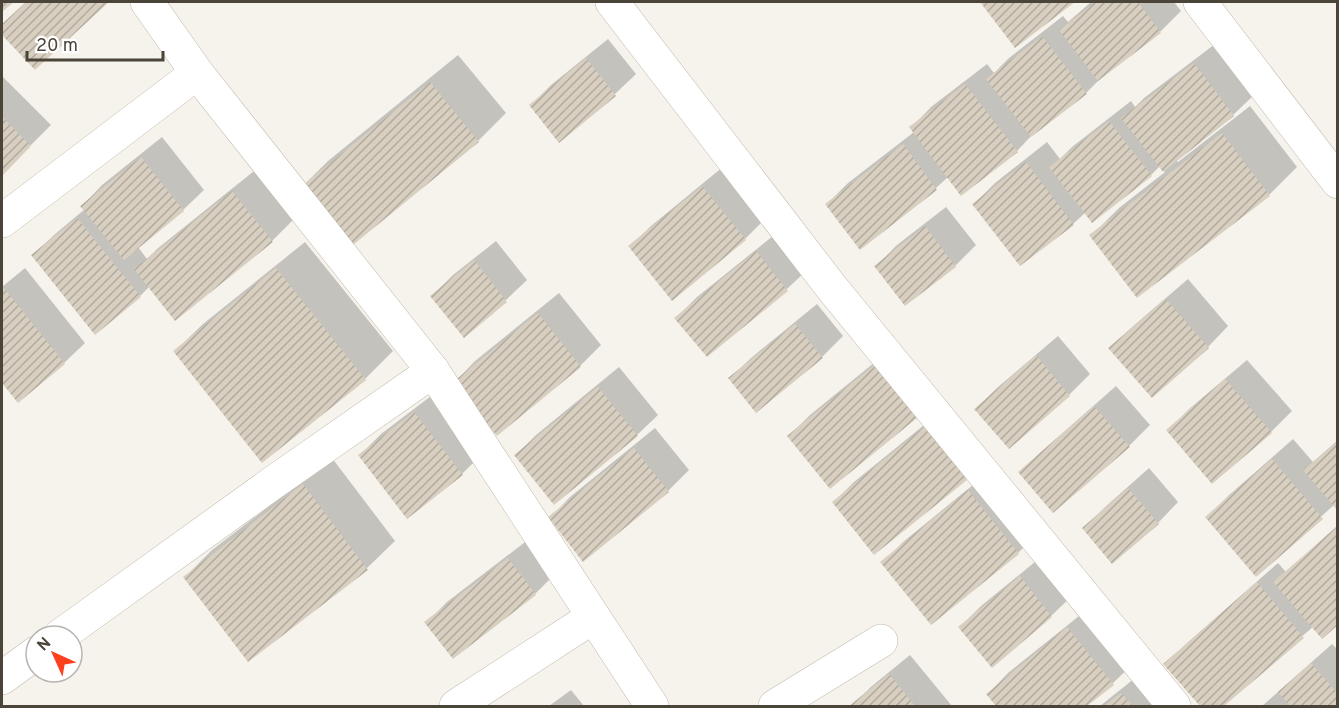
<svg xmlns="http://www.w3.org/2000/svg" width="1339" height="708" font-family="Overpass,sans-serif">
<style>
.shadow{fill:#0003}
.building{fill:url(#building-hatch)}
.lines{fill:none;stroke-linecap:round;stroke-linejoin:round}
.minor-casing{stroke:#c2bbae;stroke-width:34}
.tertiary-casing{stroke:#c2bbae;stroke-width:34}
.minor{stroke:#fff;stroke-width:33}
.tertiary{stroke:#fff;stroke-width:33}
</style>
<defs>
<pattern id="building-hatch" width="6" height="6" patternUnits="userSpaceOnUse" patternTransform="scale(1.5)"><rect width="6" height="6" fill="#d8cfc1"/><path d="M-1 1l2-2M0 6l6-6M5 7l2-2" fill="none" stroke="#b1aa9e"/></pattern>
</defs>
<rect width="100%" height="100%" fill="#f6f3ec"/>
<g class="shadow">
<path d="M26,2H106L35,68L2,32V26Z"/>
<path d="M982,2H1073L1015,46Z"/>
<path d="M1091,2H1174L1181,11L1160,32L1106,73L1086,93L1035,132L1017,151L948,177L936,188L861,247L827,204L848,183L914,132L911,128L931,107L987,64L994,73L1009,58L1063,16L1068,22Z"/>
<path d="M608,39L636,74L615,94L559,140L531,105L551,85Z"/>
<path d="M1215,44L1254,95L1233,115L1176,160L1178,162L1250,106L1297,167L1269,195L1137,296L1091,236L1119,208L1165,172L1160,166L1151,175L1086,212L1073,224L1021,264L974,204L995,183L1047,142L1060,159L1072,147L1131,101L1135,107L1144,98Z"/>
<path d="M458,55L506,113L478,141L300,189L328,161Z"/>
<path d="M2,76L51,125L2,174Z"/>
<path d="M162,137L204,190L183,210L138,247L147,259L157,249L254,171L293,220L272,241L176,319L150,286L140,296L33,255L54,235L85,209L82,206L102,185Z"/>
<path d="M724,166L766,218L745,239L630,246L651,226Z"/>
<path d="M946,207L976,245L955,266H876L897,245Z"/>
<path d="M778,232L808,269L787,289L707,355L676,318L697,297Z"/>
<path d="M496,241L527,280L506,300L464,335L432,296L453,275Z"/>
<path d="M305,242L393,351L365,379L263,461L175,351L203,324Z"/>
<path d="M25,268L85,343L64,363L18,401L2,381V287Z"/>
<path d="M1188,279L1228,326L1208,347L1110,348L1131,328Z"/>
<path d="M559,293L601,345L580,366L497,434L455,382L475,361Z"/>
<path d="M817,304L843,336L822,357L756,411L730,378L751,358Z"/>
<path d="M1058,336L1090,374L1069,395L1009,446L976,409L997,388Z"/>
<path d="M896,345L936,396L916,417L789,436L810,415Z"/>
<path d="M1247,360L1292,411L1271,432L1168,431L1188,410Z"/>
<path d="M619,367L658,415L637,435L516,455L536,435Z"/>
<path d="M1116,386L1150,425L1129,446L1020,472L1041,452Z"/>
<path d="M435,393L482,454L462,474L360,455L381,434Z"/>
<path d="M945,408L987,458L966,479L874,553L834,502L854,482Z"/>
<path d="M655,428L689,470L668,491L584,560L550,518L570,497Z"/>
<path d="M1293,439L1313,462L1338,440V508L1334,505L1257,574L1207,517L1228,496Z"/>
<path d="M332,458L395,541L367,568L248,660L185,577L212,550Z"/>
<path d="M1149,468L1178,502L1158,523L1084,529L1104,508Z"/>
<path d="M990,471L1039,532L1018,553L932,623L882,563L903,542Z"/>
<path d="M1338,525V623L1314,626L1222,706H1202L1165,665L1186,644L1278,563L1286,572Z"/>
<path d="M529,539L556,573L535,594L453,657L426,623L447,602Z"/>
<path d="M1041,557L1072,596L1051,616L960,627L981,606Z"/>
<path d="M1089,608L1134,663L1113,683L1085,706H998L988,694L1008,673Z"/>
<path d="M1332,644L1338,650V706H1262Z"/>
<path d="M910,655L952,706H851L872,686Z"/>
<path d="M1150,666L1183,706H1100Z"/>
<path d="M571,690L584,706H549Z"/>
</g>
<g class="building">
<path d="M2,2H14L2,12Z"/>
<path d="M26,2H109L35,70L2,35V24Z"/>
<path d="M980,2H1075L1015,48Z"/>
<path d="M1096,2H1138L1161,33L1098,81L1059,30Z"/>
<path d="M1042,36L1087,94L1031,137L986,79Z"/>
<path d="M586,58L616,96L559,143L529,105Z"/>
<path d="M1194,63L1234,116L1163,172L1121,118Z"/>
<path d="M430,82L479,142L348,249L298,189Z"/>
<path d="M965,84L1018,152L961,196L909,127Z"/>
<path d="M2,117L31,146L2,176Z"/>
<path d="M1109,121L1152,176L1092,223L1049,167Z"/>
<path d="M1222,133L1270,196L1137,298L1089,235Z"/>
<path d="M903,144L937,190L860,250L825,204Z"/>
<path d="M141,157L184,211L124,260L80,206Z"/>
<path d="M1026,162L1074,225L1020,266L972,204Z"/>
<path d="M702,186L746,240L672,301L628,246Z"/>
<path d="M232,191L273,242L175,321L134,269Z"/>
<path d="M77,218L141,297L95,335L31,255Z"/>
<path d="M925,226L956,267L905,306L874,266Z"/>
<path d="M756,251L788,291L707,357L674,318Z"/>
<path d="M474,260L507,302L464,338L430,296Z"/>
<path d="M276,268L366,380L262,463L173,351Z"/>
<path d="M4,288L65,364L18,403L2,383V290Z"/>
<path d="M1166,299L1209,348L1152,398L1108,348Z"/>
<path d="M538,313L581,367L497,436L453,382Z"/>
<path d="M795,324L823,358L756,413L728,378Z"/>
<path d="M1036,355L1070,396L1009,449L974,409Z"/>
<path d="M874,365L917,418L830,489L787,436Z"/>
<path d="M1225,379L1272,433L1212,484L1166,430Z"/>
<path d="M598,387L638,436L554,505L514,455Z"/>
<path d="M1094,406L1130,447L1053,513L1018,472Z"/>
<path d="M414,412L463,475L407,519L358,455Z"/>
<path d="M924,427L967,480L874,555L832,502Z"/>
<path d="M1338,441V511L1303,470Z"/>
<path d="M634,448L669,492L583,562L548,517Z"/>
<path d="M1272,459L1323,519L1256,577L1205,517Z"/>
<path d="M303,484L368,570L248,662L183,577Z"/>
<path d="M1128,488L1159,524L1112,564L1082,528Z"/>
<path d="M968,490L1019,554L931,625L880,562Z"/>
<path d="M1338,526V625L1322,639L1273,582Z"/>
<path d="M508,558L536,595L453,659L424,622Z"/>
<path d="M1020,576L1052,617L992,668L958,627Z"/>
<path d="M1257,582L1304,638L1224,706H1200L1163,664Z"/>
<path d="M1067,627L1114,685L1087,706H996L986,694Z"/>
<path d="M1311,663L1338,694V706H1290L1278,692Z"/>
<path d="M889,674L915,706H849Z"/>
<path d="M1121,693L1133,706H1104Z"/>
</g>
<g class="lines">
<defs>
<g id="minor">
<path d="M147,2L197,73L433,371L652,706"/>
<path d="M1200,2L1338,182"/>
<path d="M2,221L197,73"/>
<path d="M60,636L274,482L433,371"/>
<path d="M2,678L36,653"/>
<path d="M456,706L593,617"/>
<path d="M775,706L881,641"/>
</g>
<path id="tertiary" d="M612,2L832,288L1174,706"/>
</defs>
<use href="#minor" class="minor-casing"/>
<use href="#tertiary" class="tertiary-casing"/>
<use href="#minor" class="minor"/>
<use href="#tertiary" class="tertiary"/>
</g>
<rect width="1339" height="708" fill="none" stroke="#4b4439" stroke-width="6"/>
<g transform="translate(54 654) rotate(315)"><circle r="28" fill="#ffffff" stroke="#b7b4b0" stroke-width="1.5"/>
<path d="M0-4.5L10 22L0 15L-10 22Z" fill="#fc3f1d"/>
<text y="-9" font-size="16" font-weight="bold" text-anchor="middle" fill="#4b4439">N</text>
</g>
<path d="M27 51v9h136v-9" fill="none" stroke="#4b4439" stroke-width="3"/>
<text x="36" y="51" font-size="18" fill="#4b4439" stroke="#ffffff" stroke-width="4.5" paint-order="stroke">20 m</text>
</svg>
